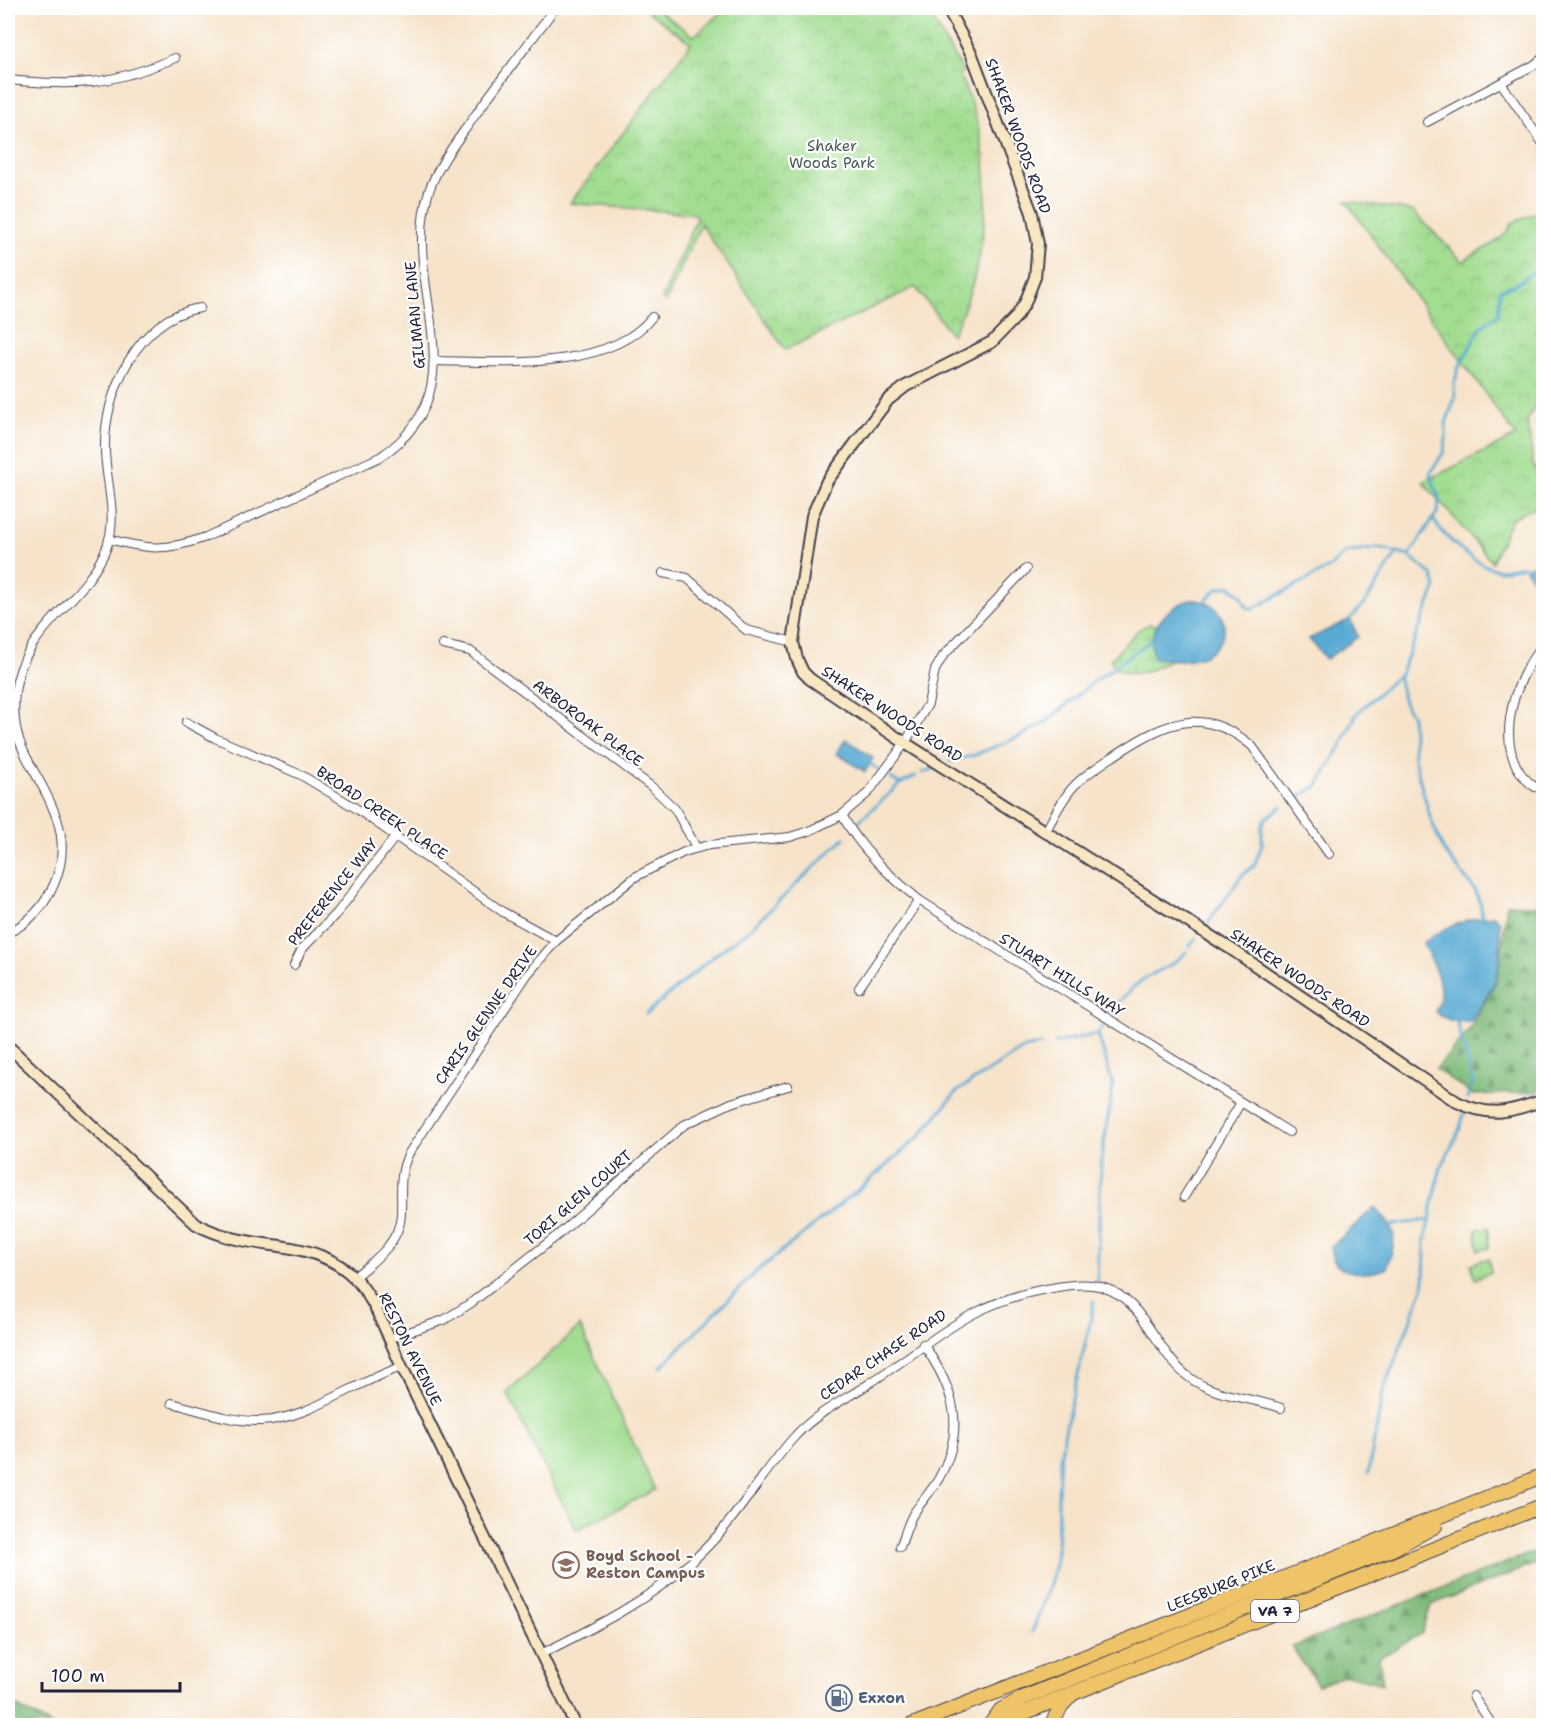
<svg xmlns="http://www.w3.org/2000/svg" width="1551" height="1733" font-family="'Shantell Sans',sans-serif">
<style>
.grass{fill:#a2dd91;stroke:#628066;stroke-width:1.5}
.forest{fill:url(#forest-firs);stroke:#526f5b;stroke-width:1.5}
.wetland{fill:url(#wetland-marsh);stroke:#628066;stroke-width:1.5}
.park{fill:url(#park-crowns);stroke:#628066;stroke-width:1.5}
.water{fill:#58aad3;stroke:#3d6687;stroke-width:1.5}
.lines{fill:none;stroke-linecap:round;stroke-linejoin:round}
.stream{stroke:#58aad3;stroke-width:3}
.street-casing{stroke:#423f50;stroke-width:10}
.secondary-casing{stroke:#423f50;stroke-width:14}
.highway-casing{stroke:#423f50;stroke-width:16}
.street{stroke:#fff;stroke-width:8}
.secondary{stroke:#f9e7c3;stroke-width:10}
.highway{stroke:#efc469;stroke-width:14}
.labels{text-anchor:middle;stroke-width:4.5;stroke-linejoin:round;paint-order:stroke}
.shield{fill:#fff;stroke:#646476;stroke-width:1.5}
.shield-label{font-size:14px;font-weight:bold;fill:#22223b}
.street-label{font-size:15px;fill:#22223b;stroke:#fff}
.park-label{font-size:15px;fill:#485a55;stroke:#fff}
.education-label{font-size:15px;font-weight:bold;fill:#785e54;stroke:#fff;text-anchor:start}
.service-label{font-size:15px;font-weight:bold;fill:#4e5e75;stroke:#fff;text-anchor:start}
</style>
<defs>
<pattern id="forest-firs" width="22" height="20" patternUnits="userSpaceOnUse" patternTransform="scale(1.5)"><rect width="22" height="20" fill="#81bc7b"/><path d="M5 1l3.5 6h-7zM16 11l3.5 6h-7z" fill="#699866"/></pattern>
<pattern id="wetland-marsh" width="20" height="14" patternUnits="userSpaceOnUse" patternTransform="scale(1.5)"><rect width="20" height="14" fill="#a2dd91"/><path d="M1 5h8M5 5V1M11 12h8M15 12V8" fill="none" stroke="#8bbd7e"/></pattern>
<pattern id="park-crowns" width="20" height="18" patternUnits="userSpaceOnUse" patternTransform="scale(1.5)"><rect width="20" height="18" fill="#a2dd91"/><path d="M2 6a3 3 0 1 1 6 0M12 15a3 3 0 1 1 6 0" fill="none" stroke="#8bbd7e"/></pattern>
</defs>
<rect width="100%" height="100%" fill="#fff"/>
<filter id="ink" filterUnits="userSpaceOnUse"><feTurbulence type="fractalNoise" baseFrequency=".0167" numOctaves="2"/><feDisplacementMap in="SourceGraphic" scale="12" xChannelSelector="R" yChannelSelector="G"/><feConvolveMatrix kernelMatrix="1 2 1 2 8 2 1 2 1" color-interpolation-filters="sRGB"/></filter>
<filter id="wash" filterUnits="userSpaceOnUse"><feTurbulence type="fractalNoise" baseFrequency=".008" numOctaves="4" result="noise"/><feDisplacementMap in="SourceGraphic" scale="24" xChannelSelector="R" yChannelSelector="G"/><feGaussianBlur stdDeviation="1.35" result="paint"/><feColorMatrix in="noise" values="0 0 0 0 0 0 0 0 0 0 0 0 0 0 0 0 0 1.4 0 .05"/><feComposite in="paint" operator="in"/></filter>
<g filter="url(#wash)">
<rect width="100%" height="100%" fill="#f6e3ca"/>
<path class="grass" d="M580,1326L655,1490L576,1530L507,1393Z"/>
<g class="forest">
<path d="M1507,904L1543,906V945L1539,946L1540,992L1544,1000L1543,1088L1536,1092L1473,1095L1436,1069L1470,1029L1498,978Z"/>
<path d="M1536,1551L1543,1555V1571L1537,1563L1431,1605L1422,1633L1379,1658L1383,1684L1347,1675L1318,1685L1292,1647Z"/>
<path d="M8,1704L14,1705L51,1725H8Z"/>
</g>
<path class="wetland" d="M1150,624L1157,625L1153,639L1154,657L1170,660C1150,670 1136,680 1115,668L1110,660L1139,629Z"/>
<g class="park">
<path d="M643,8H655L694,36L727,8H926L963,72L959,75C1000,153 991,258 952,335L915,287L785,350L701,224L666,302L662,299L697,217L695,214L570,203L691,43Z"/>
<path d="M1346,201L1413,211L1463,262C1480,247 1502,246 1512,223L1543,210V396L1527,419L1533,464L1543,487V499L1537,507L1512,518L1492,562L1423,482L1516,436Z"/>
<path d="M1489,1227V1248L1478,1251L1476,1230Z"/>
<path d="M1489,1258L1491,1272L1475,1279L1471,1264Z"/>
</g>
<g class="water">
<path d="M1543,557L1544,558L1543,594L1526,570Z"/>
<path d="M1190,600C1222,598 1237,632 1210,652C1196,663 1171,660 1154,658C1144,631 1167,607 1190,600Z"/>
<path d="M1350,619L1358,637L1326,659L1309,639Z"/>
<path d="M846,739L873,758L865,772L836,753Z"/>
<path d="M1494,916L1500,922C1500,939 1502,959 1497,975C1491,992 1480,1007 1471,1022C1458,1022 1444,1021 1435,1011C1449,990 1432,963 1423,943C1446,926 1466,918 1494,916Z"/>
<path d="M1375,1207C1398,1233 1397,1235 1387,1268C1375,1274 1347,1276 1337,1265C1333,1261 1333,1253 1331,1247Z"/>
</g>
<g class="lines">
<g class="stream">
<path d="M1433,519C1443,537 1478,567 1499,570C1510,571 1516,564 1530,567"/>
<path d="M1206,600L1218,588L1230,586L1241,595L1246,606L1252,609L1329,568L1345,553L1378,548L1409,556"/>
<path d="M1350,619L1365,603L1397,553"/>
<path d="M1398,675L1404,703L1412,716L1414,759L1431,820L1444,851L1475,890L1481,906L1482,921"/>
<path d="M950,761L972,756L1023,735L1046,722L1092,683L1153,639"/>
<path d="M870,764L878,769"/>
<path d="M922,773L933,769"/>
<path d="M891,778L900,784"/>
<path d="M1296,798L1317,786L1340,748L1357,713L1401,673L1436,587L1432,575L1409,556L1438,511L1439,498L1430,474L1443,453L1446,440V423L1455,398L1454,386L1458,369L1481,327L1498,315L1500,290L1514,285L1544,266"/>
<path d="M859,821L900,784L916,776"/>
<path d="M1207,924L1243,874L1254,866L1262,845V827L1265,819L1282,806"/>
<path d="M1190,946L1197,938"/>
<path d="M1111,1013C1119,1001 1129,990 1141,981C1156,971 1174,966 1186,952"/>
<path d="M646,1014L715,955L750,929L844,838"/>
<path d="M1457,1022L1473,1082L1468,1098"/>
<path d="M1098,1034L1103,1026"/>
<path d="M1056,1043L1098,1034"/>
<path d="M1392,1225L1429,1220"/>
<path d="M1097,1284L1101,1162L1113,1086L1098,1034"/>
<path d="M661,1367L757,1271L858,1190L920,1136L956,1092L1024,1048L1041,1045"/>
<path d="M1368,1473L1383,1392L1424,1285L1425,1240L1440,1170L1459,1131L1464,1114"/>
<path d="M1032,1632C1042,1605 1055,1578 1057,1549C1059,1517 1056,1485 1061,1453C1069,1401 1086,1352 1094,1301"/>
<path d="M8,1725L10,1726"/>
</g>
</g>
</g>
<g filter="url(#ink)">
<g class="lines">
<defs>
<g id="street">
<path d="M8,80C78,86 108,86 175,58"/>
<path d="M1501,83L1544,145"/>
<path d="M1427,122L1534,65L1544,57"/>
<path d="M435,361C498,362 609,372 652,317"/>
<path d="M109,539C148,550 167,551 206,537L380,457C485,388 398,285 429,191C439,162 459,139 476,114C502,78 529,43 555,8"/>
<path d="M663,573L687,578L746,630L793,642"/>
<path d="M443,645L470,651L652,787L675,809L696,847"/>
<path d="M186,722L215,738L301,775L354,807L503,912L556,941"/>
<path d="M1535,787C1489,756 1512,679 1544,644"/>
<path d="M842,815C861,850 889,875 919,900L1289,1132"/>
<path d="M1046,831C1054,816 1063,797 1075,785C1088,772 1105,762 1120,752C1167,721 1204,706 1252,746L1329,854"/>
<path d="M8,933C49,913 72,864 57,819C40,768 9,753 15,692C23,627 83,605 106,549C119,517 106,484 105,451C103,393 138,317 200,308"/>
<path d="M294,965L302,949L337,913L395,837"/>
<path d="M859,988L919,900"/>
<path d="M1184,1197L1240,1104"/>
<path d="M354,1277C374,1261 400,1243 401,1214C402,1191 398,1175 409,1153L527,975L556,941L635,877L684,852L709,845L790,837L809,831L842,815L868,793L905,743L928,704L935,670L943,656L1026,569"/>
<path d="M391,1338L444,1320L471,1303L558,1235L684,1125L731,1103L788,1086"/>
<path d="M172,1403C199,1410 232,1422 261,1421C309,1419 356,1381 402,1367"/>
<path d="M900,1547C904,1537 907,1526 912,1516C920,1503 931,1492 939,1478C967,1428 954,1388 923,1344"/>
<path d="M8,1564V1582"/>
<path d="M543,1653C595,1627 647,1601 691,1562C734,1525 759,1476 796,1435C817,1413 842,1401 867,1385C935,1342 967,1302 1052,1288C1067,1285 1086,1282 1102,1287C1146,1300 1155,1353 1190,1378C1216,1397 1251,1397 1281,1408"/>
<path d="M1473,1696L1493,1726"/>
</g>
<g id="secondary">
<path d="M947,8L972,55L1032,213L1038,244L1035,277L1025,303L1016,317L992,342L906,386L888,400L827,481L812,516L793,642L797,659L803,672L810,679L905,743L1231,949L1457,1102C1491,1118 1509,1112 1544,1100"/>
<path d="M8,1046L196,1224C224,1239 250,1242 280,1246C365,1258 370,1298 402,1367L576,1726"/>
</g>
<g id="highway">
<path d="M990,1725L1001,1710L1023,1698L1392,1549L1435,1526"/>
<path d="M910,1726L1544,1475"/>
<path d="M991,1726L1544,1505"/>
<path d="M1051,1726L1061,1706L1071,1695"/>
</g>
</defs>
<use href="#street" class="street-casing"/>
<use href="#secondary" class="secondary-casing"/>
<use href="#highway" class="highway-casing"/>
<use href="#street" class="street"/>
<use href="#secondary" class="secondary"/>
<use href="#highway" class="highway"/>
</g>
</g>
<defs>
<symbol id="school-ring" viewBox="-11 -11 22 22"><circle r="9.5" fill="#fff" stroke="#8d6e63" stroke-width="1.5"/><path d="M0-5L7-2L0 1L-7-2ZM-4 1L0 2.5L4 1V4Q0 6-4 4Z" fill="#8d6e63"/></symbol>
<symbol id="fuel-ring" viewBox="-11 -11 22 22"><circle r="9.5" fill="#fff" stroke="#5c6f8a" stroke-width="1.5"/><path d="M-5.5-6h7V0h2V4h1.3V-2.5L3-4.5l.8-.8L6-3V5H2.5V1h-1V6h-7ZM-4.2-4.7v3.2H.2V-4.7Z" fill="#5c6f8a"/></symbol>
</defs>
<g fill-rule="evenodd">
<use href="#school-ring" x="551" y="1550" width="30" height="30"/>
<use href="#fuel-ring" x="824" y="1683" width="30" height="30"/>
</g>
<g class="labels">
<rect class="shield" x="1251" y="1600" width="48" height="22" rx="4.5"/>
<g class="shield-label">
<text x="1275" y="1616">VA 7</text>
</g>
<g class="street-label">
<text transform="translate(1018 136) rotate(70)" y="5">SHAKER WOODS ROAD</text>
<text transform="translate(415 315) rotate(-95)" y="5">GILMAN LANE</text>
<text transform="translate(892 714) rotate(33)" y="5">SHAKER WOODS ROAD</text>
<text transform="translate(588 723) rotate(37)" y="5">ARBOROAK PLACE</text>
<text transform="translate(382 813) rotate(34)" y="5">BROAD CREEK PLACE</text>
<text transform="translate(333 892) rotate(-51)" y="5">PREFERENCE WAY</text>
<text transform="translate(1062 975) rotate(32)" y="5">STUART HILLS WAY</text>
<text transform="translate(1300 978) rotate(34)" y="5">SHAKER WOODS ROAD</text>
<text transform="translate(486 1015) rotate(-55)" y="5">CARIS GLENNE DRIVE</text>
<text transform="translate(578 1198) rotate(-41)" y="5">TORI GLEN COURT</text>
<text transform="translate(410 1349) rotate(64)" y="5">RESTON AVENUE</text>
<text transform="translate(883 1355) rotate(-34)" y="5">CEDAR CHASE ROAD</text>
<text transform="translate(1221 1586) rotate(-22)" y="5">LEESBURG PIKE</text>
</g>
<g class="park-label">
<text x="832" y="151">Shaker<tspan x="832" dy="17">Woods Park</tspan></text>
</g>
<g class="education-label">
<text x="586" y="1561">Boyd School -<tspan x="586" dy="17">Reston Campus</tspan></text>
</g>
<g class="service-label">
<text x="858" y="1703">Exxon</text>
</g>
</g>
<rect width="1551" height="1733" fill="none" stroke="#fff" stroke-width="30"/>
<path d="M42 1682v9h138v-9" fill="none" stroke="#22223b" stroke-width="3"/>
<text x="51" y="1682" font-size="18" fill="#22223b" stroke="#ffffff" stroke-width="4.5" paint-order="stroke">100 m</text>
</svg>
